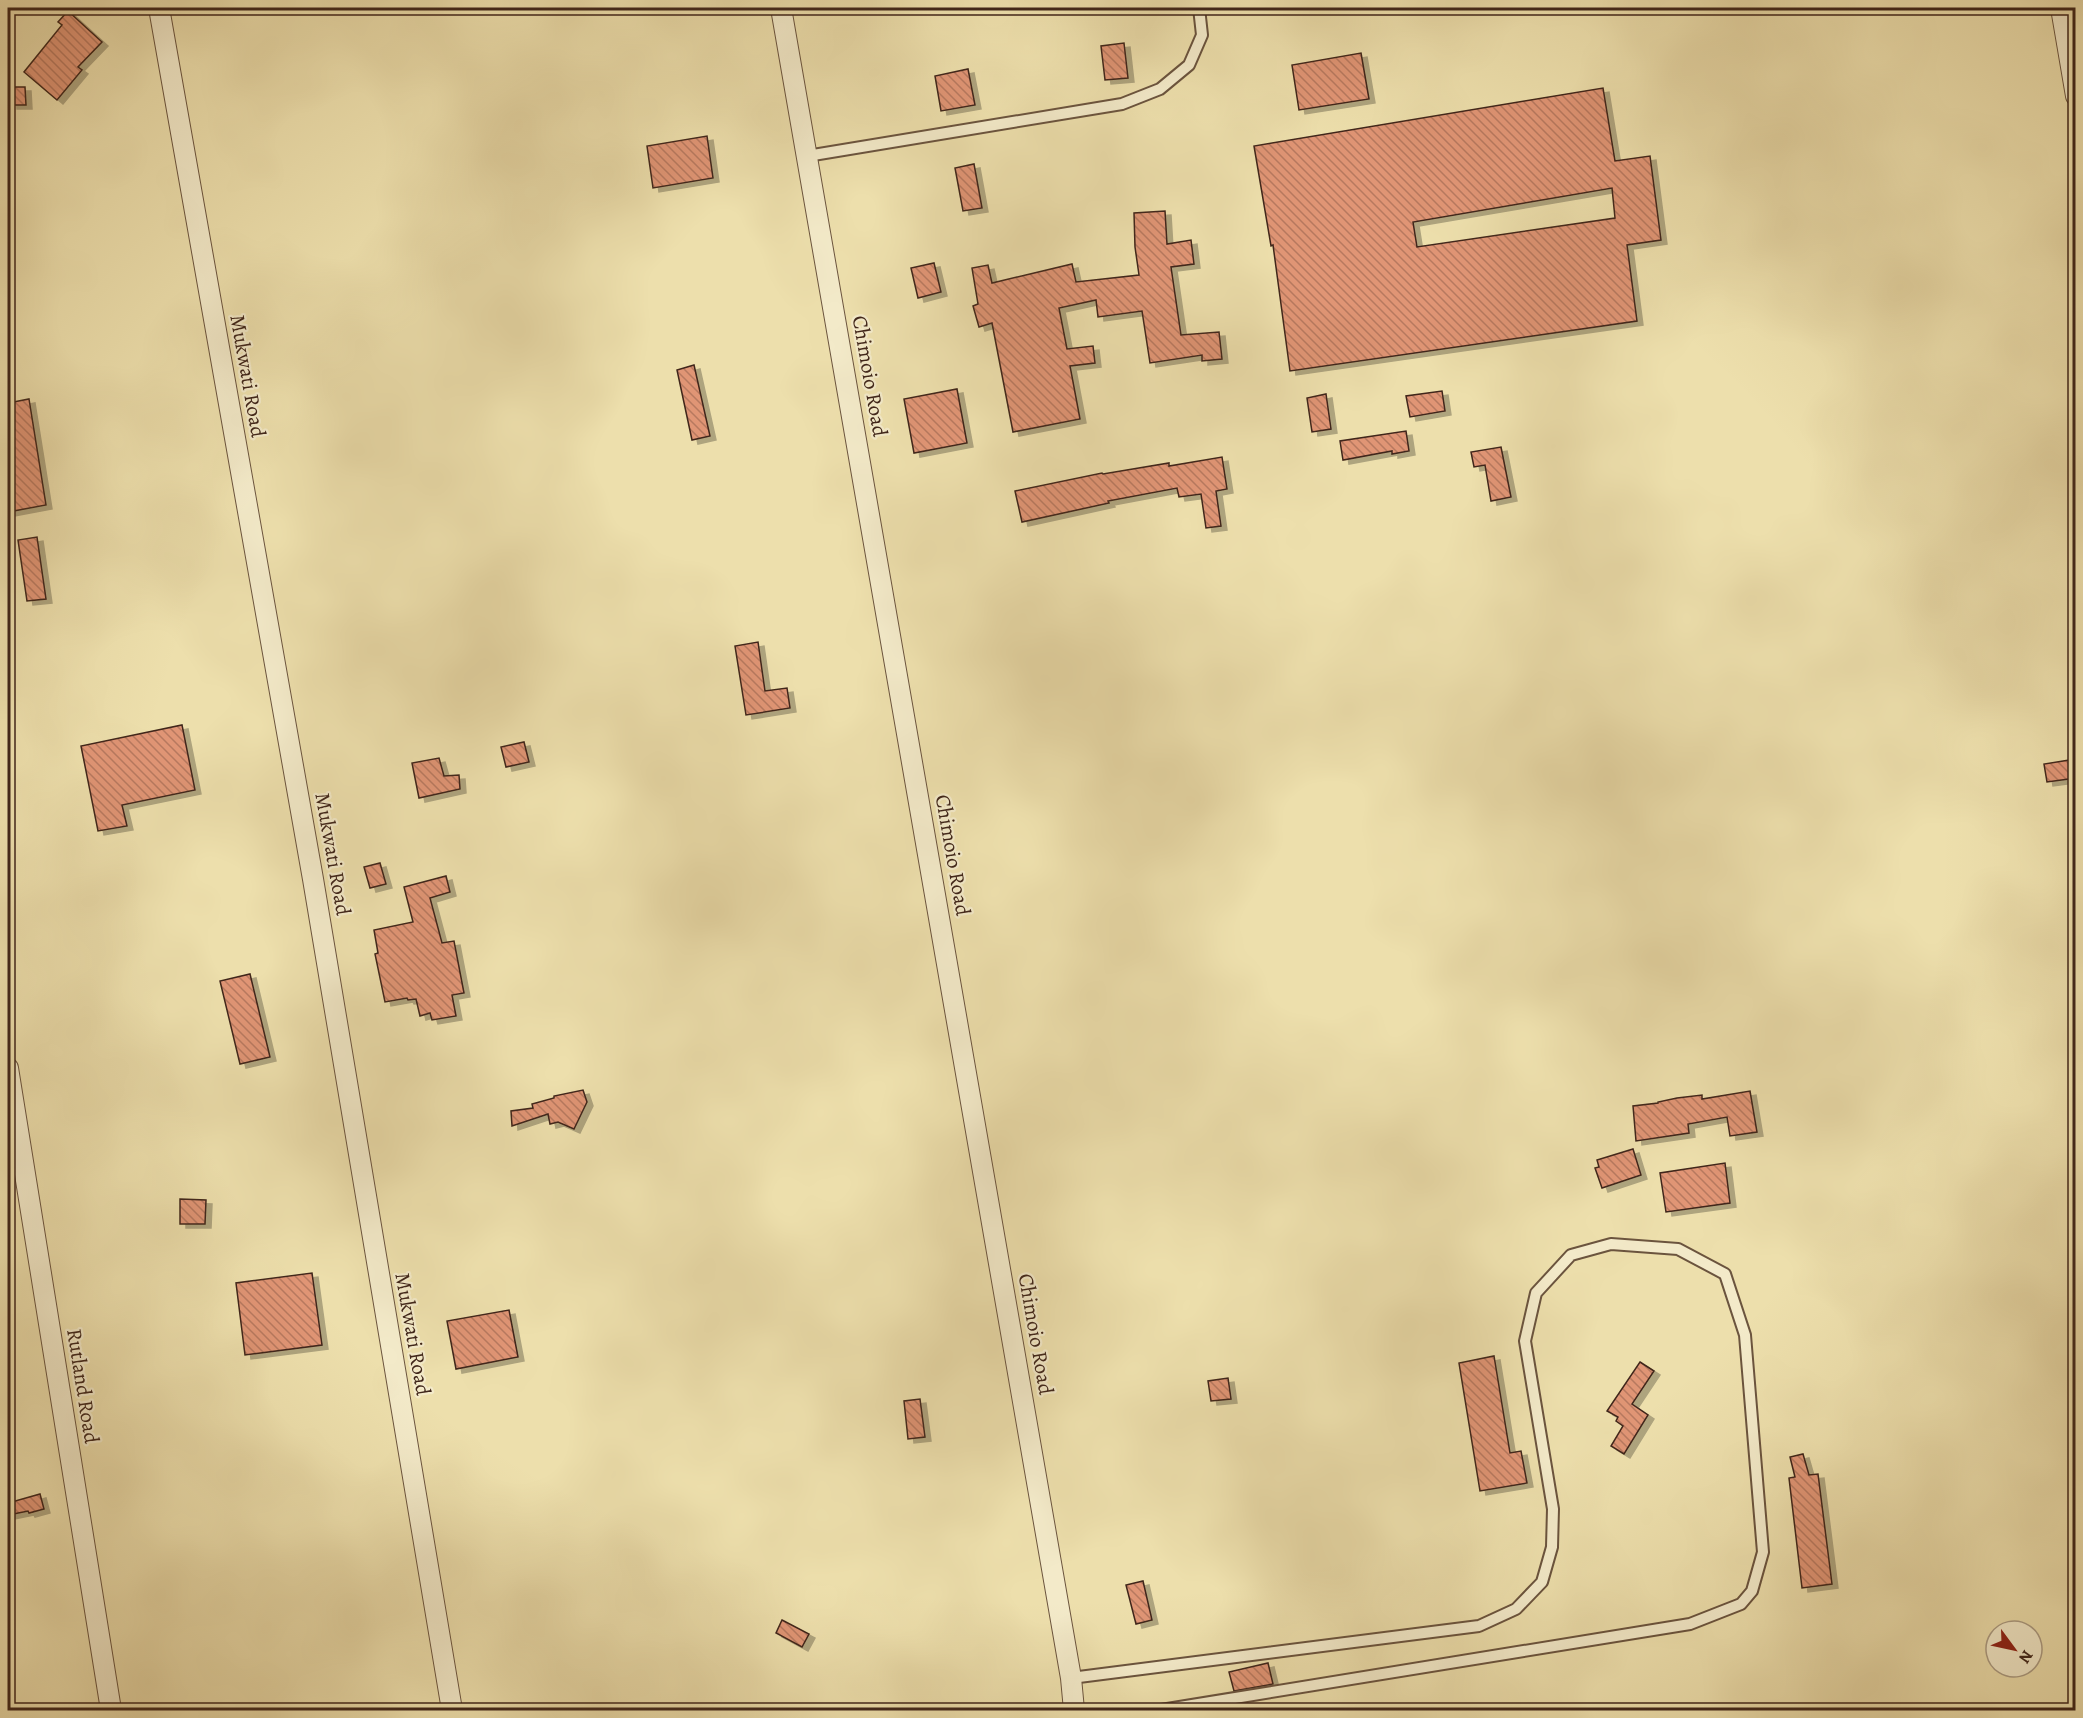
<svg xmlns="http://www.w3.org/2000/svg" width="2083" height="1718" font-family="Alegreya,serif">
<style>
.building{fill:url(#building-back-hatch);stroke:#40261a;stroke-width:1.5;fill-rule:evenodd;filter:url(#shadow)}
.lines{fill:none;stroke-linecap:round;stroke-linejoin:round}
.service-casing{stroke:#6b543e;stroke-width:14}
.minor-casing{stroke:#6b543e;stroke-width:22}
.service{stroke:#f3eac9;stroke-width:10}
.minor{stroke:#f3eac9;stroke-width:20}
.labels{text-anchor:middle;stroke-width:4.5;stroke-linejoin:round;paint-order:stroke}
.street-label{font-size:21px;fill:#40261a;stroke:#f3eac9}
</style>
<defs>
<pattern id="building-back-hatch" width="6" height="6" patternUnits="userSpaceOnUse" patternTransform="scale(1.5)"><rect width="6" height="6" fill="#e09575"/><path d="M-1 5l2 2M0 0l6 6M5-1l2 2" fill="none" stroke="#b7795f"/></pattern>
<filter id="shadow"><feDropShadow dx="6" dy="4" stdDeviation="0" flood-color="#0004"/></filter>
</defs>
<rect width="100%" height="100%" fill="#eddfac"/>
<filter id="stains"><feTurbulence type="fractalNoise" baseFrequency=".00333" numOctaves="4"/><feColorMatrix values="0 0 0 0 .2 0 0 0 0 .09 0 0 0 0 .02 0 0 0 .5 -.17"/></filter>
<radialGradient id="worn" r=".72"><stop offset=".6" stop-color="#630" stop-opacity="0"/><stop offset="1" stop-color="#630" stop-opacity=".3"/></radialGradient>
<g class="building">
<path d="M68,11L102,42L78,67L82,70L57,100L24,72L62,25L58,22Z"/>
<path d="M1124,43L1128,78L1105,80L1101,46Z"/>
<path d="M1361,53L1369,99L1299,110L1292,65Z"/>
<path d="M968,69L975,105L941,111L935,76Z"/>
<path d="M10,87H25L26,105H11Z"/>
<path d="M1603,88L1615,161L1650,156L1661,240L1627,245L1637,321L1290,371L1273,245L1271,246L1254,146ZM1612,188L1615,218L1417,247L1413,222Z"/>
<path d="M707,136L713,178L653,188L647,146Z"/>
<path d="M974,164L982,208L963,211L955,168Z"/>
<path d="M1165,211L1167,244L1191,240L1194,264L1171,267L1181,335L1219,332L1222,359L1202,361V355L1150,363L1142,311L1098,317L1096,300L1059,308L1067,349L1093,346L1095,363L1070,366L1080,419L1013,432L992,323L979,327L973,306L978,304L972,268L988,265L992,283L1072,264L1076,282L1139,275L1135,247L1134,213Z"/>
<path d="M934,263L941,292L918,298L911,268Z"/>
<path d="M694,365L710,436L692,440L677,370Z"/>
<path d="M957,389L967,443L914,453L904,399Z"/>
<path d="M1442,391L1445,411L1410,417L1406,396Z"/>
<path d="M1326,394L1331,429L1312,432L1307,398Z"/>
<path d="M29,399L46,505L8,512V403Z"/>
<path d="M1406,431L1409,451L1392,454V451L1343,460L1340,441Z"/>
<path d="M1501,447L1511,497L1491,501L1485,465L1474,467L1471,452Z"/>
<path d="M1222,457L1227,489L1216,491L1221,526L1206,528L1201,494L1179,497L1177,488L1108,501L1109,503L1022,522L1015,491L1102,473L1103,474L1169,463V466Z"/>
<path d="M37,537L46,599L27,601L18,540Z"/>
<path d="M758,642L765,691L787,688L790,708L746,715L735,646Z"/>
<path d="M182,725L195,790L122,805L127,826L98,831L81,746Z"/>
<path d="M524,742L529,762L506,767L501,747Z"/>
<path d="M439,758L444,776L459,775L460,789L419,798L412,763Z"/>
<path d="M2076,759V778L2047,782L2044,764Z"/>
<path d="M380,863L386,884L370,888L364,867Z"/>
<path d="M446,876L450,892L430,898L442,943L454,941L464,993L452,995L456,1016L432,1020L430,1013L420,1016L416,999L408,1000L407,998L385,1002L375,954L378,953L374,930L413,922L404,887Z"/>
<path d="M250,974L270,1057L240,1064L220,981Z"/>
<path d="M583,1090L587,1102L574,1129L558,1122L550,1124L548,1114L512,1126L511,1111L533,1108L532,1104L554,1098V1096Z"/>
<path d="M1750,1091L1757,1132L1730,1136L1727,1117L1688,1124L1689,1133L1636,1141L1633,1106L1658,1103V1102L1677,1098L1702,1095V1099Z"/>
<path d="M1633,1149L1641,1175L1602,1188L1595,1168L1599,1167L1597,1160Z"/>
<path d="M1725,1163L1730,1203L1666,1212L1660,1173Z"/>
<path d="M180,1199L206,1200L205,1224H180Z"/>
<path d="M312,1273L322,1345L245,1355L236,1283Z"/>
<path d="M509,1310L518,1357L456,1369L447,1321Z"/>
<path d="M1494,1356L1510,1453L1521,1451L1527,1483L1480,1491L1459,1363Z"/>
<path d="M1640,1362L1654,1371L1632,1404L1648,1415L1624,1454L1611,1446L1623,1426L1616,1421L1618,1417L1607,1411Z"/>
<path d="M1228,1378L1231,1399L1211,1401L1208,1381Z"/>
<path d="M920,1399L925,1437L908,1439L904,1401Z"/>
<path d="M1803,1454L1809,1475L1818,1474L1832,1584L1802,1588L1789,1478L1795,1477L1790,1457Z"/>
<path d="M40,1494L44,1509L29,1513L28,1511L8,1515V1503Z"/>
<path d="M1143,1581L1152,1620L1136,1624L1126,1585Z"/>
<path d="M782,1620L809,1634L802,1647L776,1633Z"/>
<path d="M1268,1663L1273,1684L1234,1691L1229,1672Z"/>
</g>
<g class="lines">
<defs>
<g id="service">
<path d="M807,156L1122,104L1160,89L1189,65L1202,35L1199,8"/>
<path d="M1071,1678L1479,1626L1516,1609L1542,1582L1552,1547L1553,1509L1525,1341L1536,1293L1571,1255L1611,1244L1678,1249L1725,1274L1745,1335L1763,1552L1752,1591L1741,1604L1690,1624L1161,1710"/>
</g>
<g id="minor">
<path d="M159,8L313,879L452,1710"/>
<path d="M781,8L1071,1678L1074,1710"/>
<path d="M2061,8L2076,96"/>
<path d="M8,1068L111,1710"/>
</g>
</defs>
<use href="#service" class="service-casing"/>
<use href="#minor" class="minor-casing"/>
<use href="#service" class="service"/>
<use href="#minor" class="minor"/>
</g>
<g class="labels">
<g class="street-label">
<text transform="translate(248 376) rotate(80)" y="7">Mukwati Road</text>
<text transform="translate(870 376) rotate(80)" y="7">Chimoio Road</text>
<text transform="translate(333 854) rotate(80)" y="7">Mukwati Road</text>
<text transform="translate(953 855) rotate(80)" y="7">Chimoio Road</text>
<text transform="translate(413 1334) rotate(80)" y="7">Mukwati Road</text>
<text transform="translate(1036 1334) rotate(80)" y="7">Chimoio Road</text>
<text transform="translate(83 1386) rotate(81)" y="7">Rutland Road</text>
</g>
</g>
<rect width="2083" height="1718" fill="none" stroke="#eddfac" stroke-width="30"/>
<rect x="9" y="9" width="2065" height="1700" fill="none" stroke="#40261a" stroke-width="3"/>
<rect x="15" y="15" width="2053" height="1688" fill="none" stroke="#40261a" stroke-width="1.5"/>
<g transform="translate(2014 1649) rotate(123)"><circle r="28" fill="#f3eac9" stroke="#ab9c83" stroke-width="1.5"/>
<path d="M0-4.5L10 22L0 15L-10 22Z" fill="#8f2418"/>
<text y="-9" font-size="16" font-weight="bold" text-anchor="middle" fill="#40261a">N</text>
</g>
<rect width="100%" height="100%" filter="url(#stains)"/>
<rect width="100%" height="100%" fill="url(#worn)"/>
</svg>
